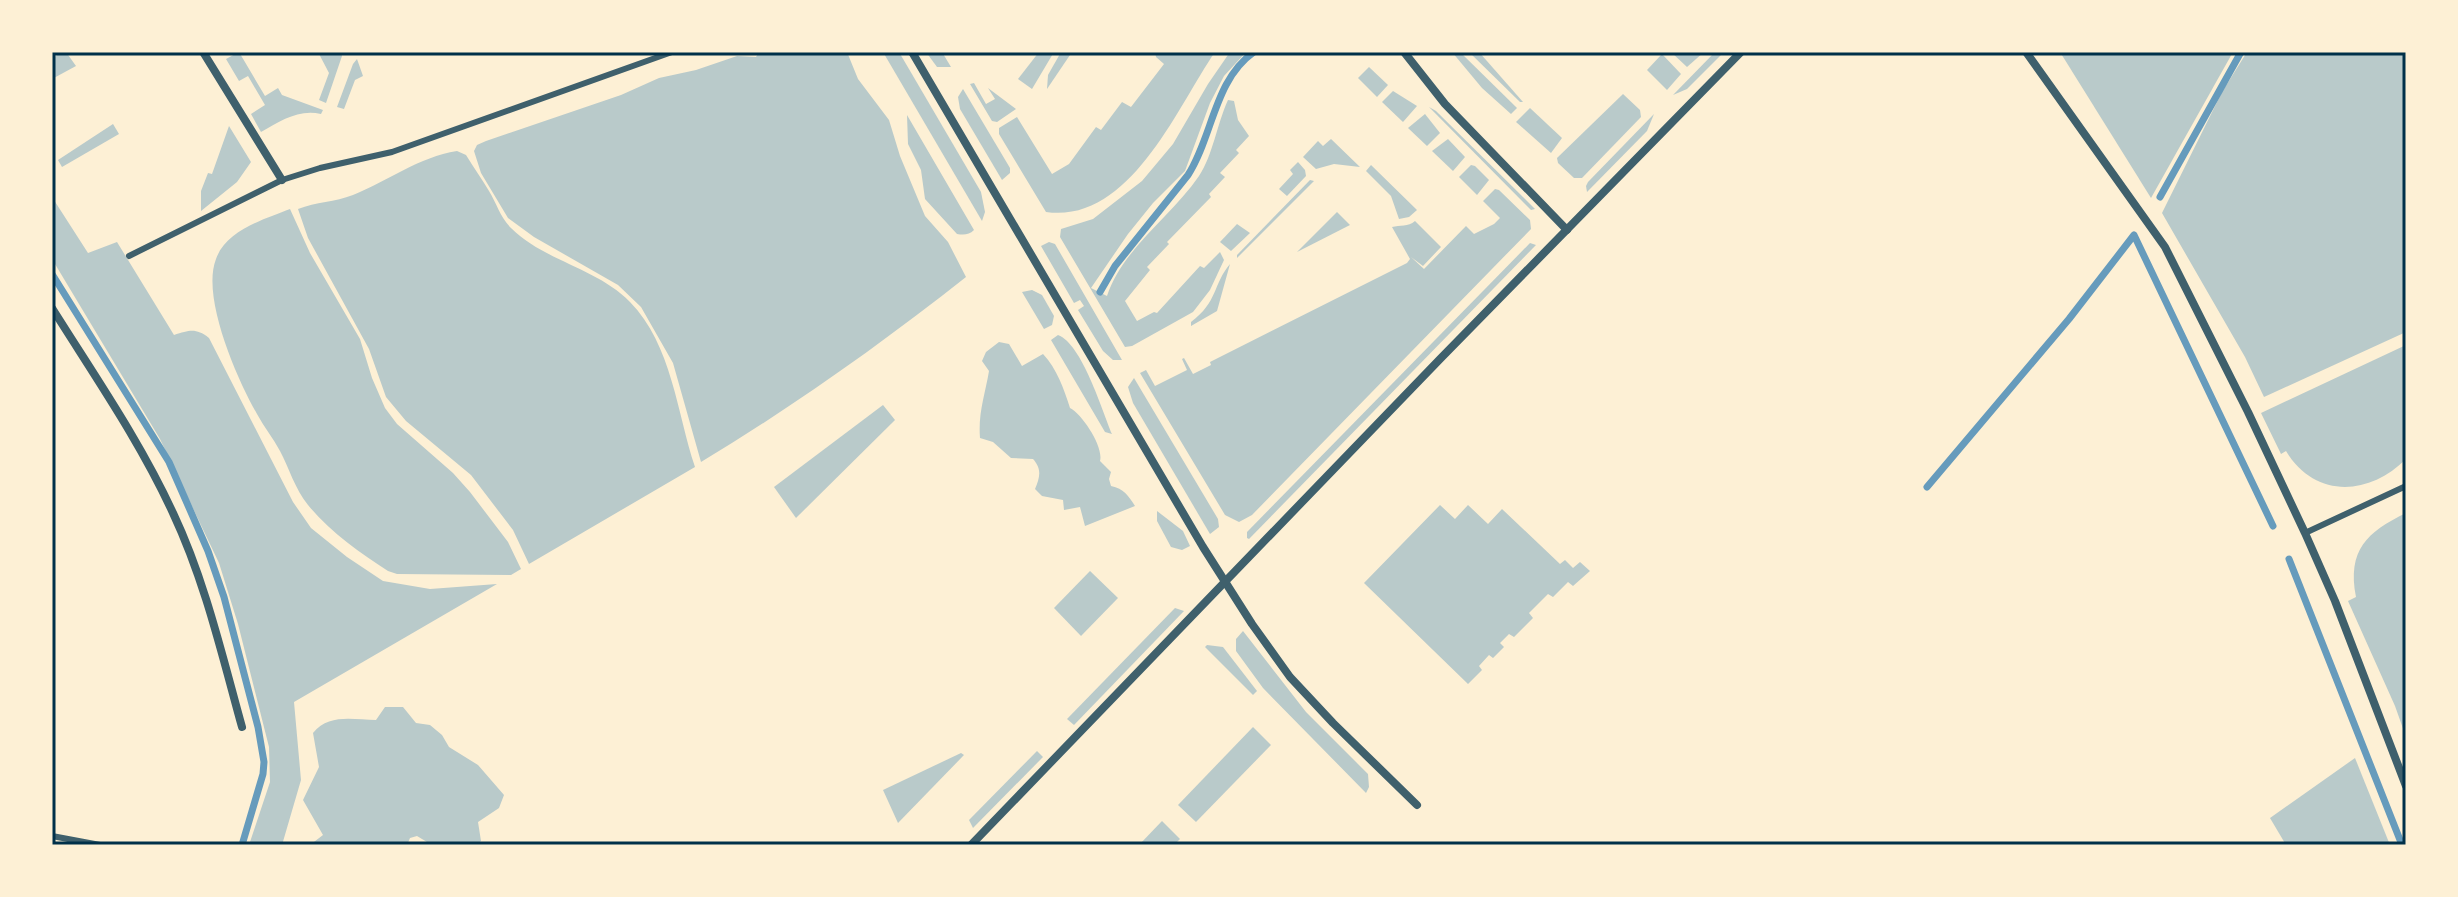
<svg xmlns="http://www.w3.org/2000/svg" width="2458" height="897" font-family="Roboto,sans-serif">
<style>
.green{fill:#b9caca}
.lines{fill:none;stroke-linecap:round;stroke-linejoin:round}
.stream{stroke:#669bbc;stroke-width:7}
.service{stroke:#3f606c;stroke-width:6}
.minor{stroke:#3f606c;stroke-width:8}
.neatline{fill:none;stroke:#003049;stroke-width:3}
</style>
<rect width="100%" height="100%" fill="#fdf0d5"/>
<g class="green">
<path d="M61,52H66L76,66L52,79V59Z"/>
<path d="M239,52L265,96L278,88L282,95L323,110L321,114C298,109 281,121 261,132L251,114L265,105L248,76L239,81L226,59Z"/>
<path d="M318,52H341L342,56L326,103L319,100L329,73Z"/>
<path d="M759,52H847L858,79L889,120L900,156L925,216L948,242L966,277C881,344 794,406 701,462L673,363L641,307L618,285L534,237L508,218L481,173L474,151L477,145L486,141L621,95L659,78L696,70L737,56L756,57Z"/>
<path d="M883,52H899L981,192L985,212L982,221Z"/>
<path d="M926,52H942L951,67H937Z"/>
<path d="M1039,52H1054L1032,89L1018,79Z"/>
<path d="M1061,52H1072L1047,89L1048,75Z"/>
<path d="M1155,52H1215C1177,107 1130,224 1046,212L999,134V128L1017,117L1052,174L1069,164L1096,127L1101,130L1122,102L1131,107L1164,64L1156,57Z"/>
<path d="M1230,52H1246L1224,76L1210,103L1185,171L1153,203L1128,234L1091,288L1107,296C1123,248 1171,217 1199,176C1213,155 1217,124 1228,100L1234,101L1238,120L1249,136L1236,150L1239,153L1220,173L1225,177L1209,194L1211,197L1167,242L1169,244L1147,267L1150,270L1125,301L1137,321L1154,312L1157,313L1200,266L1204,268L1220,252L1224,260L1210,290L1193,312L1132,346L1125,347L1060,237L1061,229L1093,219L1142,181L1173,144L1208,84Z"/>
<path d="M1452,52H1460L1517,108L1511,114L1482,88Z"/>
<path d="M1469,52H1479L1523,102H1520Z"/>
<path d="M1671,52H1704L1687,67Z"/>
<path d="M1715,52H1724L1687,89L1673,95Z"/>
<path d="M2060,52H2233L2151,198Z"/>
<path d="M2247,52H2406V332L2264,397L2245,357L2162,213L2222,92Z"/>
<path d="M1662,54L1681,74L1667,90L1647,70Z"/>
<path d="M357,59L363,76L355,80L344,109L337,107L353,64Z"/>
<path d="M1369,67L1388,85L1377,97L1358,78Z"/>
<path d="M974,83L986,104L995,99L988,88L1016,109L997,122L992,121L970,84Z"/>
<path d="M963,89L1010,168V173L1002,180L960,109L958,97Z"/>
<path d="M1393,91L1417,106L1403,122L1382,102Z"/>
<path d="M1623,94L1640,110L1641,117L1582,178H1574L1558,163L1557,158Z"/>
<path d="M1429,107L1436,111L1535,209L1531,210Z"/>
<path d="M1530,108L1562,138L1551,153L1516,122Z"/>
<path d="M1425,114L1440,133L1427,146L1408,128Z"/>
<path d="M1654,114L1647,131L1587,192L1586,186L1588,182Z"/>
<path d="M907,115L974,230C969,235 964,235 957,234L925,199L921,170L908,144Z"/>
<path d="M113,124L119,134L62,167L58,160Z"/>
<path d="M229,126L251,162L237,182L201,211V191L208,173L212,174Z"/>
<path d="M1331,139L1360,167L1334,164L1316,169L1303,157L1318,141L1323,146Z"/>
<path d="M1448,139L1465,157L1453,171L1432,151Z"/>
<path d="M457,151L466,155C474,168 482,179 489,191C497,204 500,217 511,228C544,261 597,268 630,302C672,345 677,413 695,467L529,564L513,530L471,475L406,421L386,397L369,349L308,238L298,209C316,202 335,202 353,195C388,181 419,157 457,151Z"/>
<path d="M1298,162L1305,170L1306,176L1287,196L1279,189L1293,174L1290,170Z"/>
<path d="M1371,165L1417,210L1409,217L1399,219L1391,196L1366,171Z"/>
<path d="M1471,165L1475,166L1489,180L1477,195L1459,177Z"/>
<path d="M1310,180L1314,181L1237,258V255Z"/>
<path d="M1495,189L1499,190L1530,220L1531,229L1252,515L1239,522L1225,515L1140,373L1146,370L1155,386L1187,370L1182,359L1184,358L1193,374L1211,365L1210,362L1407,263L1410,259L1392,227C1400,225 1408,227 1415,221L1441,247L1423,266L1411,257L1424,269L1466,226L1474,234L1494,224L1500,218L1483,201Z"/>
<path d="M52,197L88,253L117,242L174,335C190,330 196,328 209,338L293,502L311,528L347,557L383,581L430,589L497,584L294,702L301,780L282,845H249L270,782L269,747L238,624L219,563L160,439L52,259Z"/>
<path d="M290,209L310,253L360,339L372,378L385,408L397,424L453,473L470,492L508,542L521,569L511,575L397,574L388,571C360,553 329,531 308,505C295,489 289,468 280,451C273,438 264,427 257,414C237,379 201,297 216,259C226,230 265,219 290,209Z"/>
<path d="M1337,212L1350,225L1297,252Z"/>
<path d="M1237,224L1250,233L1231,251L1220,242Z"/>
<path d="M1049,242L1055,244L1122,360H1113L1103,351L1078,310L1084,306L1080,300L1074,303L1041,246Z"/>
<path d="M1530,243L1536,245L1249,539L1247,538V532Z"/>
<path d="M1230,264L1217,311L1191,326V322C1218,302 1213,284 1230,264Z"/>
<path d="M1032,290L1042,295L1054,316L1052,325L1044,329L1022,292Z"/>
<path d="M1058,335C1082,344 1102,410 1112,434L1105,432L1051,340Z"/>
<path d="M999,342L1009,344L1022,366L1043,354C1057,369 1064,389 1070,408C1082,414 1104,447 1100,461L1111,472L1109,479L1111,486C1124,489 1128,495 1135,506L1085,526L1080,507L1064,510L1063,500L1042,496L1035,489C1040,477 1042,469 1033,459L1011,458L993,442L980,438C978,413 985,395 989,371L982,361L986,352Z"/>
<path d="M2406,345V459C2369,496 2315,499 2286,451L2281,454L2261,413Z"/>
<path d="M1134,378L1218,519L1219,527L1210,534L1133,403L1128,387Z"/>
<path d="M883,405L895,420L796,518L774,487Z"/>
<path d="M1440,505L1455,519L1468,505L1488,524L1502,509L1560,564L1565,560L1573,568L1580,562L1590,571L1573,586L1568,582L1553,597L1548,594L1529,613L1533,618L1514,637L1509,634L1500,643L1504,647L1493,658L1489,655L1479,666L1482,670L1468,684L1364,583Z"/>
<path d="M1157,511L1183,531L1190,546L1182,550L1171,547L1157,521Z"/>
<path d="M2406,513V737L2395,706L2348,601L2356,597C2347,550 2367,532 2406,513Z"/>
<path d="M1090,571L1118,598L1081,636L1054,608Z"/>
<path d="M1175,608L1184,611L1074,725L1067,719Z"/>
<path d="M1243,631L1306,712L1368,774L1369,787L1366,793L1263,688L1236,651V639Z"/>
<path d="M1207,645L1223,647L1257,691L1253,695L1205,647Z"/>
<path d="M385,707H403L416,723L430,725L442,735L449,747L478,765L504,795L499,808L478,822L481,841L477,845H432L417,836L410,838L407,845H310L323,835L303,800L319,767L313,733C329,713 354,720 376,720Z"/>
<path d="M1253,727L1271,745L1196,822L1178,805Z"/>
<path d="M1037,751L1043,757L973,828L969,820Z"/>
<path d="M961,753L964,755L898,823L883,790Z"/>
<path d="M2355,758L2390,845H2286L2270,818Z"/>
<path d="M1162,821L1180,839L1174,845H1139Z"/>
</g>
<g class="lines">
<g class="stream">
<path d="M2160,197L2241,52"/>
<path d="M52,274L169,462L208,551L224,597L258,727L264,762L263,774L242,845"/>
<path d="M1100,292L1115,266L1188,175C1213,136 1214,80 1254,52"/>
<path d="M1927,487L2069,319L2134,235L2273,526"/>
<path d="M2289,559L2402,845"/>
</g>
<g class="service">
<path d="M129,256L282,180L320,168L392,152L672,52"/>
<path d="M2305,533L2406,486"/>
<path d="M52,836L100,845"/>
</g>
<g class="minor">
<path d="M203,52L282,180"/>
<path d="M912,52L1203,547L1252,624L1290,677L1333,723L1417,805"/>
<path d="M1404,52L1445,104L1567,230"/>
<path d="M2026,52L2165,247L2248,412L2305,533L2335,601L2406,786"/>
<path d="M52,308C94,375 140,441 173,513C205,581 222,655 242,727"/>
<path d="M971,845L1441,358L1741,52"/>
</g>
</g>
<rect width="2458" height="897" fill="none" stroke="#fdf0d5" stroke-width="108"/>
<rect x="54" y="54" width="2350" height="789" class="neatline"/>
</svg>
